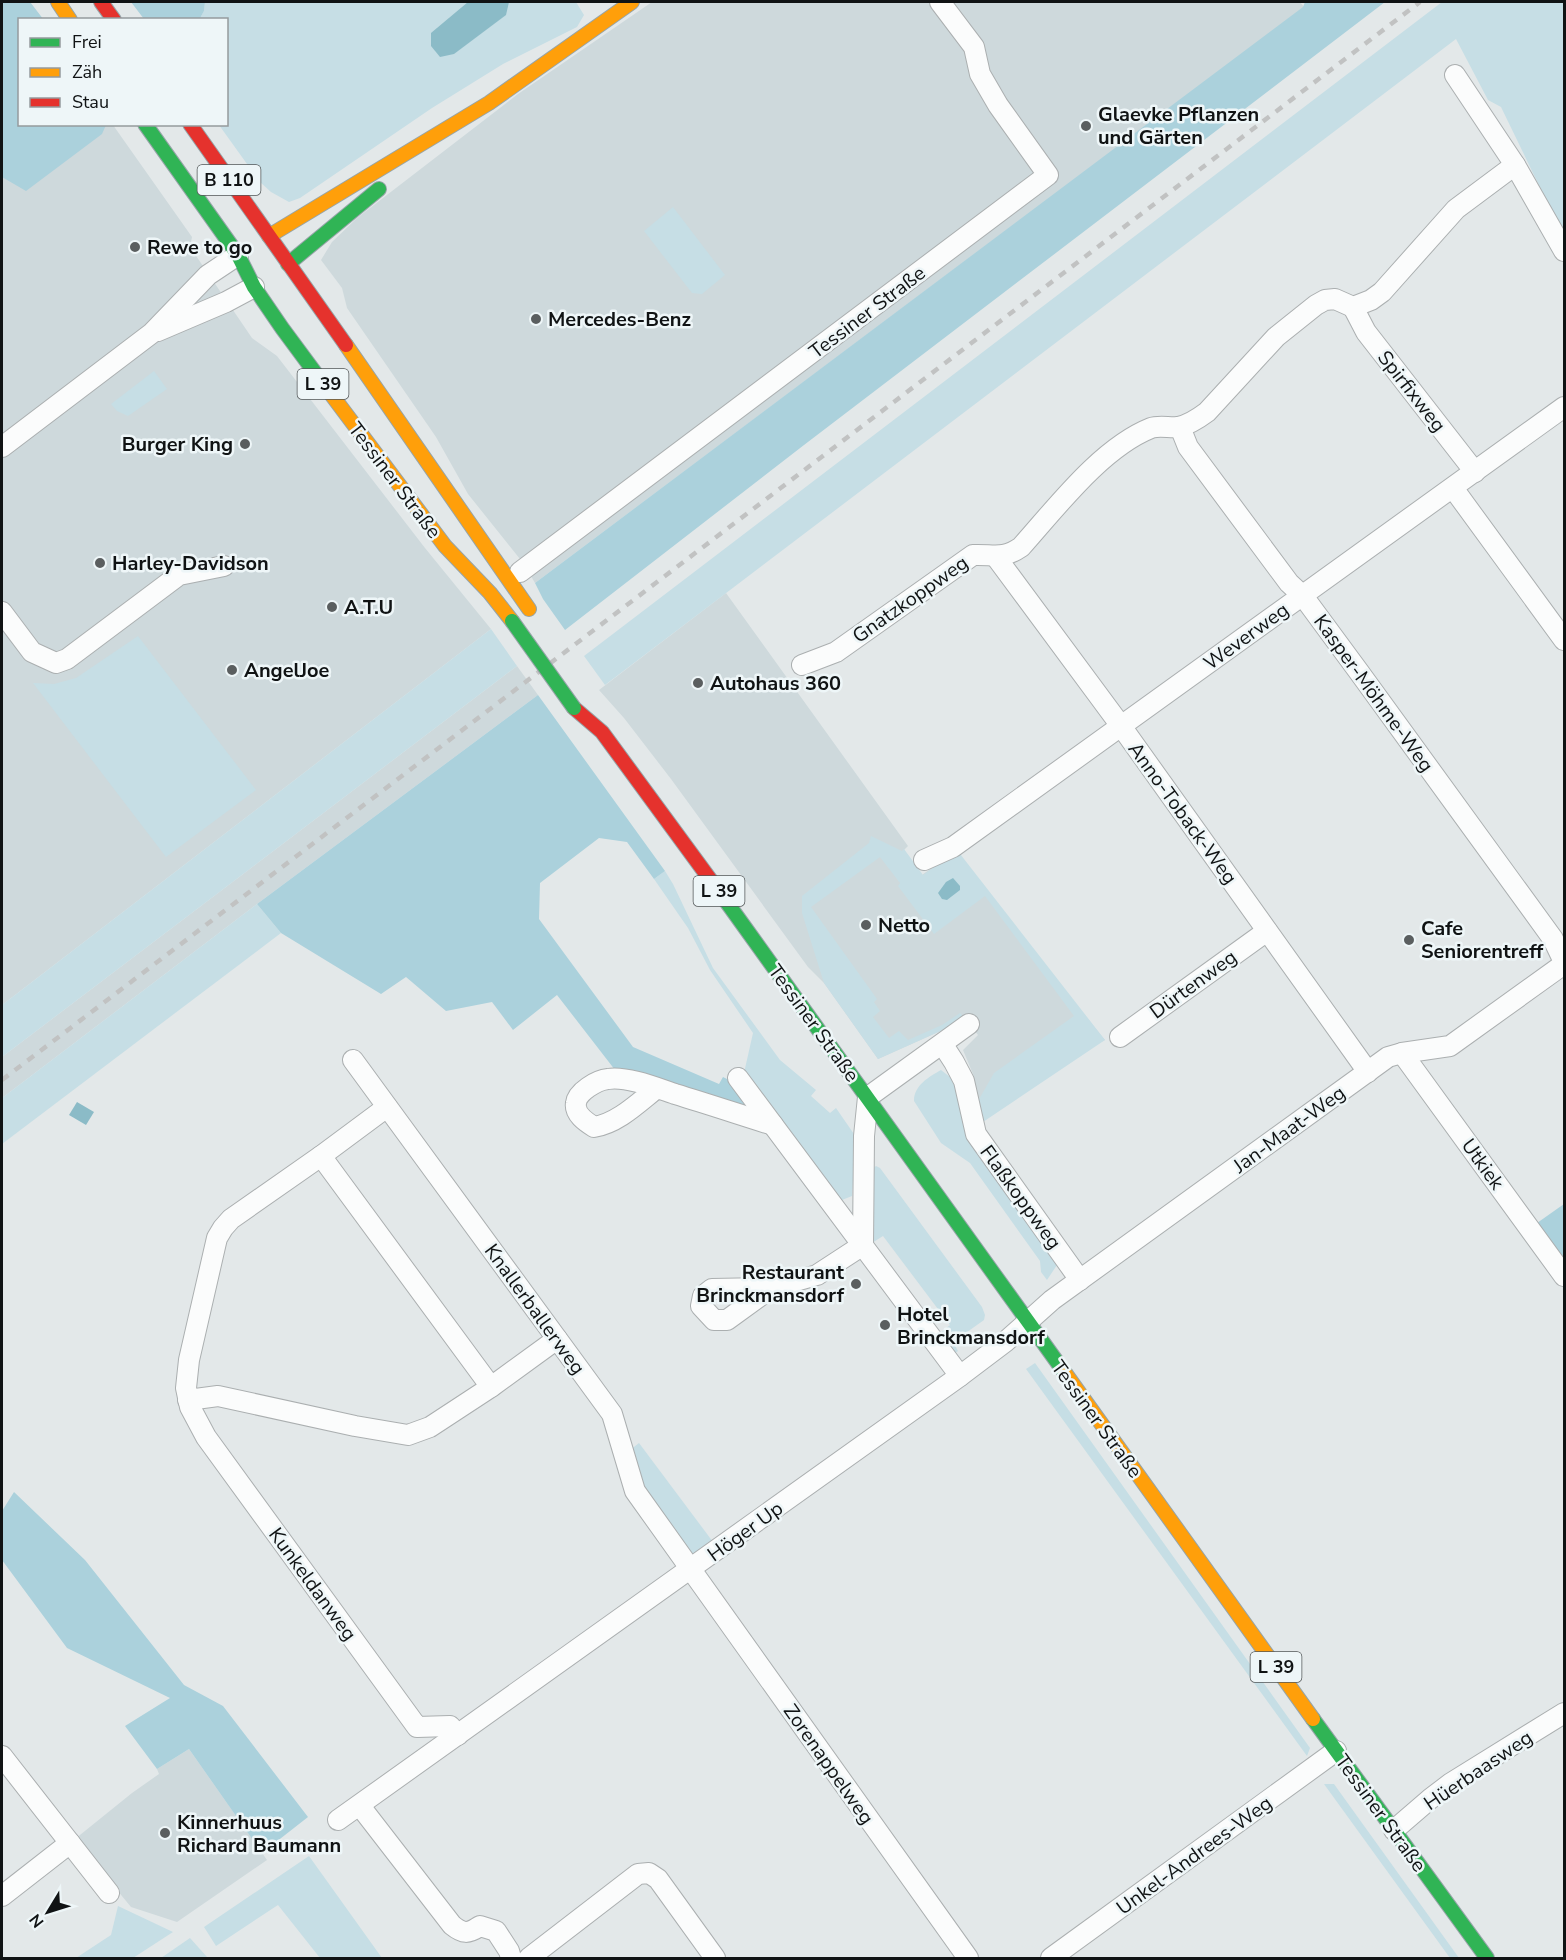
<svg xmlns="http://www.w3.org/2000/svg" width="1566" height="1960" font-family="'Nunito Sans',sans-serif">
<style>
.built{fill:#ced9dc}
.green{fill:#c6dee5}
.forest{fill:#abd1dc}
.water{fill:#8bbbc7}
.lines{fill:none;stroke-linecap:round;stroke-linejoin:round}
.street-casing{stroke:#abafb0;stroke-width:22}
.fast-casing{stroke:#96a4a8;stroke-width:16}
.slow-casing{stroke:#96a4a8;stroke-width:16}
.jam-casing{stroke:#96a4a8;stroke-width:16}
.street{stroke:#fbfcfc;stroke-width:20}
.fast{stroke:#30b455;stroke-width:14}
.slow{stroke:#ff9f0a;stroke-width:14}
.jam{stroke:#e5322d;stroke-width:14}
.rail{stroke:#c1c2c2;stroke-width:4.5;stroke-dasharray:8 8;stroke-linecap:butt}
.fast-bridge-casing{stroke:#96a4a8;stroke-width:16;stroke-linecap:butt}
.fast-bridge{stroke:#30b455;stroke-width:14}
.poi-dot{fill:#5a5e5f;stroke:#eef6f8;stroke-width:2}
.labels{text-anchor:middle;stroke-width:5;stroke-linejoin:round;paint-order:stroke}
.shield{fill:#eef6f8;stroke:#535758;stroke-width:1.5}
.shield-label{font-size:18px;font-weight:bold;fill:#101314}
.poi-label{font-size:20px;font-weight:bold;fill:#101314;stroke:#eef6f8;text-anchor:start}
.street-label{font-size:20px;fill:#101314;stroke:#eef6f8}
</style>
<rect width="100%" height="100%" fill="#e3e8e9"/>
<g class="built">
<path d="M2,2H30L43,19L20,20V124L113,125L192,237L190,247L252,338L277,356L425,548L491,629L2,1005Z"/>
<path d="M652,2H1300L1304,7L535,583L524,564L468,494L436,437L347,308L342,288L321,260L332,242L357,218L518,94Z"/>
<path d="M726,593L908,846L904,850L922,875L952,853L1105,1040L978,1101L973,1074L963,1050L978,1035L963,1016L945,1029L878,1059L824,983L808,967L671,779L624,718L599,690Z"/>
<path d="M517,666L538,695L257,904L2,1098V1057Z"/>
<path d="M189,1749L267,1860L177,1922L131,1907L75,1839L132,1793L159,1774L157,1769Z"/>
</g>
<g class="green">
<path d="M205,2H576L584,15L577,27L503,64L432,108L300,198L289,202L271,192L260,182L219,125L226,124V20H199L204,11Z"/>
<path d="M1442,2H1564V237L1501,107L1488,100L1456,39L605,685L584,656Z"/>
<path d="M673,207L725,275L702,294L692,293L644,231Z"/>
<path d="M154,371L167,389L128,416L117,411L111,404Z"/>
<path d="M491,629L517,666L2,1057V1005Z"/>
<path d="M138,636L256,790L166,857L33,683L54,684L76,678Z"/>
<path d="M871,836L902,851L904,849L923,875L957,850L1105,1040L983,1122L978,1101L994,1073L1074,1016L985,896L934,934L898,886L900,883L880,857L811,907L877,999L874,1002L880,1011L873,1017L889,1038L899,1031L908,1040L942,1025L960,1013L963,1016L945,1029L878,1059L824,983L802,913V896L869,843Z"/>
<path d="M665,871L673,884L713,968L780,1060L816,1090L811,1096L830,1113L836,1108L856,1137L852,1196L842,1200L835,1197L744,1073L753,1033L710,970L688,928L654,879Z"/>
<path d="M257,904L281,933L2,1144V1098Z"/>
<path d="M941,1070L950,1077L958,1087L1057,1265L1047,1280L1041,1272L1040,1261L970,1163L941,1143L914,1101C914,1085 929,1077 941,1070Z"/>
<path d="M876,1166L880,1168L982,1307L985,1315L984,1320L953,1342L958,1351L951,1356L937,1336L950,1325L883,1236L872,1243L871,1170Z"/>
<path d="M1035,1363L1310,1748L1307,1756L1026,1369Z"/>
<path d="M639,1443L719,1550L691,1570L624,1455Z"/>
<path d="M1324,1784H1334L1459,1958H1450Z"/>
<path d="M309,1856L382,1958H320L278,1905L216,1946L204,1927Z"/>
<path d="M118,1906L173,1932L133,1958H76L111,1935Z"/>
<path d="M190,1938L207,1957L204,1958H161Z"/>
</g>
<g class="forest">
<path d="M2,2H30L43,19L20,20V124L106,125L102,134L26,191L2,177Z"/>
<path d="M131,2H130H205L204,11L199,20L144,19Z"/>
<path d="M1305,2H1385L804,445L565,630L543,599L535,583L1303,7Z"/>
<path d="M538,695L665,871L654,879L627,842L599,838L540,883L539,919L633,1047L719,1084L723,1077L735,1083L773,1125L622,1079L557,995L513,1030L492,1002L446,1011L406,977L381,994L281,933L257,904Z"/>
<path d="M1564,1204V1276L1530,1228Z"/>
<path d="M14,1492L85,1560L184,1685L223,1706L308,1817L262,1853L189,1749L157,1769L125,1726L170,1698L67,1648L2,1560V1511Z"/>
</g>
<g class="water">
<path d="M468,2H509L506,15L454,54L440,57L431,46V33Z"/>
<path d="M953,878L960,886V890L947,900L942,899L938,893L946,882Z"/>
<path d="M77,1102L94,1112L86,1125L69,1115Z"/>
</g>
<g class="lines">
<defs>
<g id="street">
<path d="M1455,75L1515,165L1564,251"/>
<path d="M1353,307L1366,332L1475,472"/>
<path d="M158,331L226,302L254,287"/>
<path d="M1180,427L1188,447L1289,583L1303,596L1359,672L1553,939L1564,962"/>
<path d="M2,447L152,333L208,275L238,255"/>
<path d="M1453,488L1564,640"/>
<path d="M996,557L1121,726L1368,1072"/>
<path d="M520,572L1048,175L998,105L980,74L974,47L940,2"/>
<path d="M2,612L32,652L56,663L67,659L179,575L224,566"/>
<path d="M802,665L836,652L973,555C994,554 1002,560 1021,547C1056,508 1101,448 1151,428C1159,425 1170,428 1178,427C1189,425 1199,418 1207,412L1276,337L1316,305L1325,300L1335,299L1353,307L1371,300L1382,292L1456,209L1515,165"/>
<path d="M924,860L953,847L1564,407"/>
<path d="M1120,1037L1267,931"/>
<path d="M943,1045L954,1062L964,1081L976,1134L1080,1280"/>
<path d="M1402,1053L1564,1276"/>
<path d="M353,1060L612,1414L635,1491L968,1958"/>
<path d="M738,1078L960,1376"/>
<path d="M657,1088C638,1103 618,1123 594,1127C586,1122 574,1114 576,1103C577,1092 597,1080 608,1079C627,1076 657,1088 675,1094C708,1104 741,1115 773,1125"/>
<path d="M387,1107L321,1156L231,1219L223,1228L217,1238L189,1360L186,1388L190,1407L206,1437L417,1727L450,1726L458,1735"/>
<path d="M321,1156L491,1387"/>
<path d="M771,1288L727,1320H714L701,1306L703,1296L712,1289L771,1288L817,1275L863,1245L864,1136L868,1097L969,1024"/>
<path d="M188,1400L218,1396L355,1426L408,1435L430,1427L491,1387L557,1339"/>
<path d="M2,1756L109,1893"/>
<path d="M360,1806L452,1925C463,1934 468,1934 480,1926L496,1931L509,1951L511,1958"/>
<path d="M338,1820L960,1376L1005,1342L1052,1300L1388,1057L1402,1053L1450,1046L1564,964"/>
<path d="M1394,1830L1430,1799L1451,1783L1564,1713"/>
<path d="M2,1896L70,1843"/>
<path d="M529,1958L638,1874L649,1873L658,1879L715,1958"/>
<path d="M1051,1958L1336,1751"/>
</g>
<g id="fast">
<path d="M145,124L238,255L254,287L282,328L319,378"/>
<path d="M288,264L379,189"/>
<path d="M723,897L1065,1373"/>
<path d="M1313,1719L1487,1958"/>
</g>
<g id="slow">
<path d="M58,2L70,20"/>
<path d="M269,236L489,103L632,2"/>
<path d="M346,345L529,609"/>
<path d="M319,378L445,546L490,593L512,621"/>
<path d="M1065,1373L1313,1719"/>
</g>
<g id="jam">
<path d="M101,2L114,20"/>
<path d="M190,124L346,345"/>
<path d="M574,708L602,732L723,897"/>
</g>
</defs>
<use href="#street" class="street-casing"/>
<use href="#fast" class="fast-casing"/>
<use href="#slow" class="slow-casing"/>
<use href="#jam" class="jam-casing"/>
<use href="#street" class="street"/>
<use href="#fast" class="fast"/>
<use href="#slow" class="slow"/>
<use href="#jam" class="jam"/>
<path class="rail" d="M2,1080L1420,2"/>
<defs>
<path id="fast-bridge" d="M512,621L574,708"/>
</defs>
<use href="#fast-bridge" class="fast-bridge-casing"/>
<use href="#fast-bridge" class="fast-bridge"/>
</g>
<g class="poi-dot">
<circle cx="1086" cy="126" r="6"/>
<circle cx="135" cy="247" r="6"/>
<circle cx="536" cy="319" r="6"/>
<circle cx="245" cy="444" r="6"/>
<circle cx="100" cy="563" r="6"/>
<circle cx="332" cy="607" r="6"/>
<circle cx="232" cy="670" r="6"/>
<circle cx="698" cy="683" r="6"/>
<circle cx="866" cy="925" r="6"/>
<circle cx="1409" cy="940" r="6"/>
<circle cx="856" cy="1284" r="6"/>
<circle cx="885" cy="1325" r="6"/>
<circle cx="165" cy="1833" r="6"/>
</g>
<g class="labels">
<g class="shield">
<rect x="197.5" y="165" width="63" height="30" rx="4.5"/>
<rect x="297.5" y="369" width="51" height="30" rx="4.5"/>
<rect x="693.5" y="876" width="51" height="30" rx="4.5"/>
<rect x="1250.5" y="1652" width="51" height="30" rx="4.5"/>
</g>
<g class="shield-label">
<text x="229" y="186">B 110</text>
<text x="323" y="390">L 39</text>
<text x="719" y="897">L 39</text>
<text x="1276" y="1673">L 39</text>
</g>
<g class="poi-label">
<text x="1098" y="121">Glaevke Pflanzen<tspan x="1098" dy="23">und Gärten</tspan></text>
<text x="147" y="254">Rewe to go</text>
<text x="548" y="326">Mercedes-Benz</text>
<text x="233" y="451" text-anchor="end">Burger King</text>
<text x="112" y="570">Harley-Davidson</text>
<text x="344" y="614">A.T.U</text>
<text x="244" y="677">AngelJoe</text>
<text x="710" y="690">Autohaus 360</text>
<text x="878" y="932">Netto</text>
<text x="1421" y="935">Cafe<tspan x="1421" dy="23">Seniorentreff</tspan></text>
<text x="844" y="1279" text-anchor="end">Restaurant<tspan x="844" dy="23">Brinckmansdorf</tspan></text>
<text x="897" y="1321">Hotel<tspan x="897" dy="23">Brinckmansdorf</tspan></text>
<text x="177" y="1829">Kinnerhuus<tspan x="177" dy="23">Richard Baumann</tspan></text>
</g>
<g class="street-label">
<text transform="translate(867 312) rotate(-37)" y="7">Tessiner Straße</text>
<text transform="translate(1412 391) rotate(52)" y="7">Spirfixweg</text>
<text transform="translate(395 480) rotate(53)" y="7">Tessiner Straße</text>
<text transform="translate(910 599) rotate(-35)" y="7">Gnatzkoppweg</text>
<text transform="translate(1246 636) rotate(-36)" y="7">Weverweg</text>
<text transform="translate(1374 693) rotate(54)" y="7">Kasper-Möhme-Weg</text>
<text transform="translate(1183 813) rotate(54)" y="7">Anno-Toback-Weg</text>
<text transform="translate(1193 984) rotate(-36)" y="7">Dürtenweg</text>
<text transform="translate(814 1023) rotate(54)" y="7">Tessiner Straße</text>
<text transform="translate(1289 1129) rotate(-36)" y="7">Jan-Maat-Weg</text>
<text transform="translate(1483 1164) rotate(54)" y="7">Utkiek</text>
<text transform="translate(1021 1197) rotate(54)" y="7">Flaßkoppweg</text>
<text transform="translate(535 1309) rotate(54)" y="7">Knallerballerweg</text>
<text transform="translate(1097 1419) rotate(54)" y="7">Tessiner Straße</text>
<text transform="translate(745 1531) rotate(-36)" y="7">Höger Up</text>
<text transform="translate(313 1584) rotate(54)" y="7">Kunkeldanweg</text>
<text transform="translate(829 1764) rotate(55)" y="7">Zorenappelweg</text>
<text transform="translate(1478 1770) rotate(-34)" y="7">Hüerbaasweg</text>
<text transform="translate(1381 1813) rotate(54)" y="7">Tessiner Straße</text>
<text transform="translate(1194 1855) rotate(-36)" y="7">Unkel-Andrees-Weg</text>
</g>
</g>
<rect width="1566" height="1960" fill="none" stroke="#101314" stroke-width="6"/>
<rect x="18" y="18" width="210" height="108" fill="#eef6f8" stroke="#959b9d" stroke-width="1.5"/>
<rect x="30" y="38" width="30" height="9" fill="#30b455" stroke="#959b9d" stroke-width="1.5"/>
<text x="72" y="48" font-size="18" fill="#101314">Frei</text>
<rect x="30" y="68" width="30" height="9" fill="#ff9f0a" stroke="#959b9d" stroke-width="1.5"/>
<text x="72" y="78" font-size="18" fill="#101314">Zäh</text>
<rect x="30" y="98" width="30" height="9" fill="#e5322d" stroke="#959b9d" stroke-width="1.5"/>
<text x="72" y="108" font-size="18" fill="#101314">Stau</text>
<g transform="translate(48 1912) rotate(232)" stroke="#eef6f8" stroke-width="4.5" paint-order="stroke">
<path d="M0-4.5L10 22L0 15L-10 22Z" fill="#101314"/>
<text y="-9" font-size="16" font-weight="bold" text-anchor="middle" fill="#101314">N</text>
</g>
</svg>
